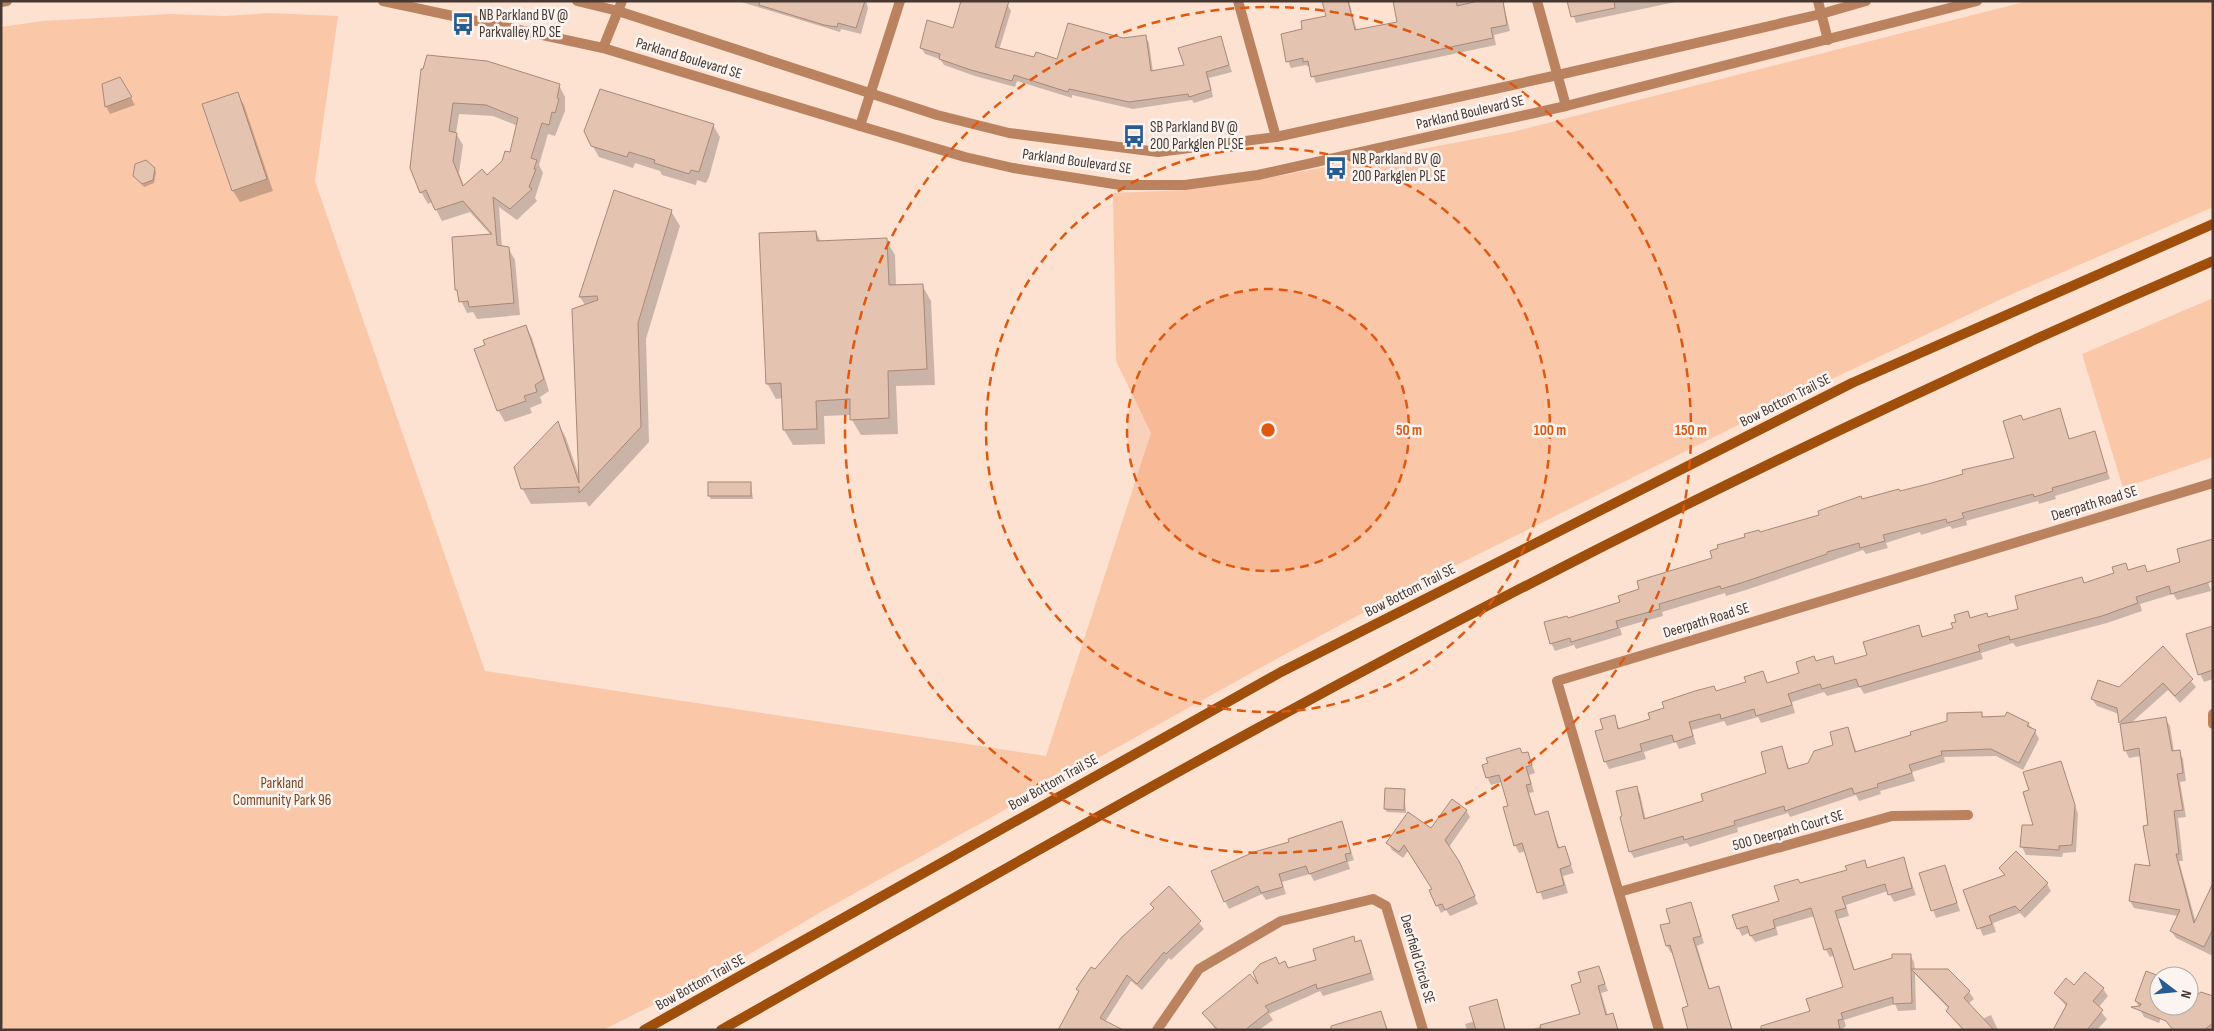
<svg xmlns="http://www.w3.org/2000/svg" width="2214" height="1031" font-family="'Sofia Sans Condensed',sans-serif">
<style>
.green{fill:#fbc7a9}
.shadow{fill:#0003;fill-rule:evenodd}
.building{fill:#e4c3b0;stroke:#a88977;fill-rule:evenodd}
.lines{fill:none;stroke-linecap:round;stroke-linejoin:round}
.minor{stroke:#bb8260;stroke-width:10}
.tertiary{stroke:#bb8260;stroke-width:10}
.secondary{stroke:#9f4e0b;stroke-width:10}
.ring{fill:none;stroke:#e0570e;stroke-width:2.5;stroke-dasharray:9 6}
.labels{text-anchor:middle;stroke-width:5;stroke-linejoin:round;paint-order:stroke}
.poi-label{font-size:15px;fill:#473932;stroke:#fbf4f0;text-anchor:start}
.street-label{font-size:15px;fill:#473932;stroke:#fbf4f0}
.park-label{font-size:15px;fill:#7f451e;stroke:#fbf4f0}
.centre{fill:#e0570e;stroke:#fbf4f0;stroke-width:2.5}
.ring-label{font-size:15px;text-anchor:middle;font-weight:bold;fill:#e0570e;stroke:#fbf4f0;stroke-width:5;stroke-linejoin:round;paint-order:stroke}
</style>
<rect width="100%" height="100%" fill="#fde2d2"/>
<g class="green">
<path d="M2028,1H2213V207L2010,295L1817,386L1410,588L1280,657L828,908L719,972L603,1030H4L1,1019V27L42,21L171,14L225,16L269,13L338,16L315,181L485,671L1046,756L1151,433L1116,361L1113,193L1185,190L1251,181L1512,132Z"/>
<path d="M2213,298V457L2123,488L2082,354Z"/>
</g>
<g class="shadow">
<path d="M738,1H866L868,8L861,34L841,29L840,32Z"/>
<path d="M1324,1H1349L1357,31L1399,22L1394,1H1503L1510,31L1494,35L1496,45L1316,83L1310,68L1306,65L1291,68L1288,61L1304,30L1328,17Z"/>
<path d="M1568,1H1680L1576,23Z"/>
<path d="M1007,4L1011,11L999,50L1035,59L1058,60L1123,39L1145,36L1149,43L1153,72L1185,66L1220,38L1232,72L1209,78L1213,97L1194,103L1192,100L1133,109L1072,95V98L1017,81L1015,87L975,76L944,65L940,59L925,54L921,47Z"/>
<path d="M120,78L135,105L110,114L106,106Z"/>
<path d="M559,85L565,97V111L555,136L548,134L539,165L543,173L535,198L537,201L517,220L499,207L502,247L508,248L515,260L520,315L477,319L473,312L467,313L456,290L454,238L491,235L470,212L442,221L432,202L428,204L421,192L410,166L422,86ZM459,114L493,116L518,126L510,153L503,161L486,177L464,186L459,173L463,145L456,133Z"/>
<path d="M237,93L244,105L273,191L240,202L233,191Z"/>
<path d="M713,125L720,137L709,177L706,183L697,180L696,185L662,175L660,171L635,163L633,168L599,157L592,145Z"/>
<path d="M154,168L156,172L154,183L144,187L134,176Z"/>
<path d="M615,191L671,211L680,226L646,339L649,442L589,507L586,502L531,504L522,488L558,423L566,438L579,476L585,305L580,297Z"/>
<path d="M816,232L821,242L886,240L895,255L896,286L922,285L931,301L935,385L896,386L898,434L861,435L852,420L851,415L824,416L825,444L793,445L784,430L783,398L776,399L767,383Z"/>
<path d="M526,326L532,338L549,391L540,397L542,403L530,408L532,413L505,422L498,410Z"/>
<path d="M2060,410L2070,440L2095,433L2110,479L2055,496L2056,499L2039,504L2038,501L1966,521L1967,525L1952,529L1950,526L1921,535L1920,532L1886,543L1888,548L1866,554L1863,550L1746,590L1726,596L1725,593L1662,612L1663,616L1620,628L1622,635L1576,649L1574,645L1555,651L1551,643L1568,620L1621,603L1641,590L1713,559L1760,534L1863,501L1900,493L2016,459L2023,421Z"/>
<path d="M751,484L753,499H711L709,496Z"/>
<path d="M2126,565L2129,571L2144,566L2148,573L2207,579L2211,591L2177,600L2173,594L2140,604L2142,611L2107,623L2016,647L2013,643L1981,653L1983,659L1864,694L1860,687L1827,696L1824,692L1792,702L1795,713L1761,723L1758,717L1727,726L1724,721L1692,730L1696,744L1679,749L1676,742L1644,752L1646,759L1609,769L1605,761V730L1614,717L1620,730L1651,720L1716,692L1747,683L1763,673L1768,684L1800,674L1817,663L1832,658L1836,665L1869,656L1918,627L1924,638L1954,629L1968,612L1971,619L1989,618L2020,609L2082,579L2085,584L2116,574Z"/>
<path d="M2213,627V679L2204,682L2200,674Z"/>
<path d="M2163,648L2196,687L2180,703L2168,690L2130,724L2165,718L2170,726L2174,752L2179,751L2183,759L2186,781L2180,782L2186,817L2178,818L2183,861H2179L2196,923L2213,903V956L2176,938L2171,931L2178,916L2134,908L2130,901L2151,868L2141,756L2129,758L2125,750L2119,714L2097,706L2092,699L2119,688Z"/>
<path d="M1981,713L1984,718L2028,724L2035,731L2039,739L2023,770L1996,756L1944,757L1945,762L1912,772L1915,781L1880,791L1881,794L1859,801L1856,795L1790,817L1788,813L1737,828L1738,832L1690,847L1687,843L1634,858L1630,851L1636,787L1640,794L1646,820L1705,802L1768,773L1781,748L1790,770L1809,764L1835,746L1848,728L1857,753Z"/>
<path d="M1528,753L1535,773L1529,775L1534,792L1529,793L1536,816L1547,813L1560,849L1564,847L1574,873L1563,876L1568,893L1543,900L1526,851L1519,853L1515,845L1509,806L1502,782L1491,785L1487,777Z"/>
<path d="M2061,762L2078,814L2076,852L2063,853L2062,857L2026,855L2022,847L2023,826L2035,827Z"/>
<path d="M1404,790L1406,813L1387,812L1385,809Z"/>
<path d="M1466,810L1470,817L1449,847L1462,870L1478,904L1450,916L1446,910L1441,913L1430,891L1433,890L1408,851L1403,858L1392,850L1388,843L1432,830Z"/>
<path d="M1341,822L1354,860L1348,862L1350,869L1314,881L1310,874L1282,882L1286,894L1266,900L1262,894L1229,909L1225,901L1291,842Z"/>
<path d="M1903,859L1916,895L1894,902L1888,891L1846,905L1849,916L1838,919L1855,971L1910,955L1914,962L1915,970H1948L1969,992L1974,999L1968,1004L1982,1019L1991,1015L1998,1030H1960L1962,1029L1947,1011L1949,1009L1915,974L1916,1010L1898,1011L1895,1004L1844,1020L1846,1026L1841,1030H1781L1812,1012L1845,988L1835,955L1830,957L1826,950L1815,916L1776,927L1778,935L1755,942L1749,933L1742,936L1738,928L1780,902L1800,885L1848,870L1864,861L1868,869Z"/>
<path d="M1945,866L1960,911L1936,918L1920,874Z"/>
<path d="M2000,868L2047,884L2051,891L2025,918L2020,913L1993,923L1996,932L1983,936L1965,891L2005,876Z"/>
<path d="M1169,888L1204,929L1171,960L1169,958L1142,990L1131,981L1105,1022L1109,1030L1078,989L1154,909L1151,904Z"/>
<path d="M1691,903L1704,943L1697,946L1710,990L1718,988L1733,1030H1691L1689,1007L1673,952L1671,953L1667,946L1671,924Z"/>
<path d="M1353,938L1356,943L1360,941L1364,949L1374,980L1323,996L1320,991L1269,1014L1273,1020L1259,1030H1216L1204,1014L1262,989L1279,965L1289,969L1318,961Z"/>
<path d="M1599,968L1608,991L1601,993L1608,1016L1612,1015L1619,1030H1529L1582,1015L1583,983Z"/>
<path d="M2085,973L2103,989L2108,996L2098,1008L2107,1019L2097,1030H2055L2067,1007L2055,993L2074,987Z"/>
<path d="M2159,977V1006H2166L2159,1023L2144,1017L2136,1001Z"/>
<path d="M2208,994L2213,1000V1030H2173L2170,1026L2183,1006H2189V1002L2198,1001Z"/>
<path d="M1496,1001L1506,1030H1467L1465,1024L1475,1021Z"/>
<path d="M1381,1012L1388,1030H1361Z"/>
</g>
<g class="building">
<path d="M760,1H865L856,28L838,23L837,27L824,25L759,5Z"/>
<path d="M961,1H1009L995,47L1034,57L1036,52L1057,59L1068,23L1123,38L1146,35L1151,71L1184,65L1178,48L1221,36L1229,65L1206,72L1211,90L1189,97L1188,94L1129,102L1069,89L1068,92L1014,75L1012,81L971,70L939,59L940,54L920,48L927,20L953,28Z"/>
<path d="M1322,1H1348L1355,30L1397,22L1393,1H1456L1457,6L1478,1H1503L1507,25L1491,28L1493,38L1311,77L1308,61L1303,62V58L1286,62L1281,34L1302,29L1301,21L1326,16Z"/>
<path d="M1567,1H1614L1615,8L1571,17Z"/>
<path d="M427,55L487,61L560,84L557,98L559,99L555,113L552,112L549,125L542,123L531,158L537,160L534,169H536L529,187L532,189L510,209L493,197L497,245L509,247L514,303L469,307L468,301L459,302L457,290H455L452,237L492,234L463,201L435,210L426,190L420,193L410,168L421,69H423ZM453,103L486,105L518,118L510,152L505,151L502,161L487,175L482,169L463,186L453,161L457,133L449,131Z"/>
<path d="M120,77L132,97L105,107L102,84Z"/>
<path d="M600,89L714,124L699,172L691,170L689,174L654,163L655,160L629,152L627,157L591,146L584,131Z"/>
<path d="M238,92L267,179L232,191L202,104Z"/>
<path d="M146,160L155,168L153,180L142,184L133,176L135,164Z"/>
<path d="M614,190L672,210L638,323L641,427L579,493V487L521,489L514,467L558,421L579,483L572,309L598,300L597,296L579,297Z"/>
<path d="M816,231L817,241L887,238L889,285L923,284L927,369L888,371L889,418L850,420V399L816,401L817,429L783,430L781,383L766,384L759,233Z"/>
<path d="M526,325L544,379L535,385L537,392L524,396L526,401L497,411L474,349L485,345L483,340Z"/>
<path d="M2060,408L2069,439L2095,431L2107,472L2052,488L2053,491L2034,497L2033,494L1962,513L1964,518L1947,523L1946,519L1883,535L1885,541L1860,548L1859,543L1827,552V554L1741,583L1721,589L1720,586L1659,604L1660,609L1616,621L1618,628L1571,642L1570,638L1550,644L1544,622L1567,616L1568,618L1620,602L1618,596L1639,589L1637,581L1712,558L1710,551L1718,548L1717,545L1745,537L1744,534L1759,530L1760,532L1819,515L1818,511L1861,496L1862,499L1899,489L1900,491L1928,484L1963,474L1962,470L2014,458L2003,421L2021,415L2023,420Z"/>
<rect x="708" y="482" width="43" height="14"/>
<path d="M2213,539V581L2171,594L2169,586L2136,597L2138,603L2102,616L2010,640L2009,636L1978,645L1980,651L1859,687L1856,679L1822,689L1820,684L1788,694L1792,705L1756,716L1754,709L1721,719L1720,714L1689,722L1693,736L1674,742L1672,735L1640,744L1642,751L1604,762L1595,731L1603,729L1600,719L1615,715L1618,729L1650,719L1648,713L1664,708L1662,702L1695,691L1714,686L1716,691L1746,682L1744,677L1763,671L1767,683L1799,673L1796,662L1814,656L1816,661L1833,656L1835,664L1867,655L1863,642L1919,625L1922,637L1953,628L1951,623L1956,622L1954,615L1968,611L1970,618L1987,613L1988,617L2018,609L2015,596L2082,577L2084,583L2114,573L2112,567L2126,563L2128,570L2145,565L2147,572L2180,562L2177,549Z"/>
<path d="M2213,626V670L2198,675L2186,634Z"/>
<path d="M2163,646L2193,679L2175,696L2163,683L2119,723L2117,708L2091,699L2098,680L2119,687Z"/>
<path d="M1982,712V717L2005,716L2007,712L2029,723L2027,726L2036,730L2019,763L1991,749L1941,751L1942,755L1909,765L1912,773L1877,784L1878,787L1854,794L1852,788L1785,811L1784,806L1734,821L1735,825L1684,840L1683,836L1629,852L1620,817L1622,816L1616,791L1637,786L1644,819L1703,801L1701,794L1766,773L1761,752L1782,746L1788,769L1808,763L1814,751L1833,745L1830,732L1848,727L1855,752L1911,735L1910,732L1947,721V713Z"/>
<path d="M2166,717L2172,751L2180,750L2183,773L2177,774L2183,810L2174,811L2179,854H2176L2194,923L2213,883V929L2204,947L2170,931L2180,910L2129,901L2135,864L2150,866L2143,826L2148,825L2139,748L2124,751L2120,724Z"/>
<path d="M1520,748L1522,753L1528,752L1532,765L1526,767L1531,784L1526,785L1535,815L1548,811L1558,848L1565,846L1571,865L1560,869L1564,885L1537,893L1522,843L1514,846L1503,807L1508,806L1499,775L1486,778L1482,765L1488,763L1486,758Z"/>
<path d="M2061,761L2075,805L2072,845L2059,846V850L2020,847L2022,825H2033L2023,792L2029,790L2023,772Z"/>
<path d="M1385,788L1405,789L1404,810L1384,809Z"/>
<path d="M1452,799L1467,810L1445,840L1459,861L1475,896L1445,910L1442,904L1436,906L1429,890L1432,889L1404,845L1399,852L1386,843L1408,812L1431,828Z"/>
<path d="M1342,821L1351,853L1345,854L1347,861L1309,874L1306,866L1279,874L1283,887L1261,893L1258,886L1224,902L1211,871L1254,852L1289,842L1288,839Z"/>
<path d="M2016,851L2048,883L2020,911L2015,906L1989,916L1992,924L1977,929L1963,890L2005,875L1999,868Z"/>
<path d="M1904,857L1912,888L1888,895L1885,884L1842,897L1846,908L1835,911L1854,970L1892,958V954H1911V969H1948L1970,991L1964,998L1994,1030H1964L1946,1011L1949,1007L1911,969L1912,1003L1893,1004V997L1841,1013L1843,1019L1838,1020L1840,1030H1761V1026L1810,1011L1806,999L1843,987L1831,948L1824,950L1811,908L1773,920L1775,928L1750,936L1747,926L1737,929L1732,915L1779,901L1774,886L1798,879L1800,883L1847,870L1845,866L1865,860L1867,868Z"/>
<path d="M1945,865L1957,903L1931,911L1919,873Z"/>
<path d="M1169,886L1201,921L1166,954L1164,952L1137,984L1127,975L1100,1018L1123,1030H1058L1079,991L1076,989L1091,967L1095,969L1122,937L1154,908L1150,904Z"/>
<path d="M1691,902L1701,936L1693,938L1709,989L1719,986L1732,1030H1688L1682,1008L1688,1006L1670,945L1666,946L1660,925L1670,923L1666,909Z"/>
<path d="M1354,936L1355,942L1361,940L1371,973L1317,989L1316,984L1265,1006L1269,1011L1245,1030H1218L1202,1013L1250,974L1258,984L1253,972L1260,964L1276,957L1279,964L1285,961L1288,968L1316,960L1313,949Z"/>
<path d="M1599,966L1605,984L1598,986L1606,1015L1613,1013L1618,1030H1541L1540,1025L1580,1014L1571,985L1581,982L1578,972Z"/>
<path d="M2146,971L2159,976V1006H2189V1000L2201,992L2213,996V1023L2204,1030H2173L2166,1021L2131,1007L2140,1006L2141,1004L2135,1001Z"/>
<path d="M2085,972L2104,988L2093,1001L2103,1010L2087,1030H2053L2067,1004L2054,993L2066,978L2074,985Z"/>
<path d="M1497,999L1505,1030H1476L1469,1007Z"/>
<path d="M1381,1011L1387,1030H1331V1026Z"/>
</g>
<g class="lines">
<g class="minor">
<path d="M1238,1L1276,137"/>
<path d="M1537,1L1566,106"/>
<path d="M1818,1L1828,40"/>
<path d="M603,48L622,1"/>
<path d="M860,126L900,1"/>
<path d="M2213,714V724"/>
<path d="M1619,892L1892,816L1968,815"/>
<path d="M1157,1030L1199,969L1281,921L1373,899L1386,906L1423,1030"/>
<path d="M1659,1030L1557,681L2213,483"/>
</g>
<g class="tertiary">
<path d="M383,1L603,48L860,126L965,157L1013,168L1120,185H1185L1258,175L1566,106L1977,1"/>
<path d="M577,1L618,11L937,115L1009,133L1158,152L1276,137L1558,75L1821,14L1866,1"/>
<path d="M1,2L7,1"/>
</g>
<g class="secondary">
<path d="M644,1030L1281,672L1852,383L2213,224"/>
<path d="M721,1030C900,929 1078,826 1258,728C1569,558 1887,401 2213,261"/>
</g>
</g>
<circle cx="1268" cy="430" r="141" fill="#e0570e" fill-opacity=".12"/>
<g class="ring">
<circle cx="1268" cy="430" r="141"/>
<circle cx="1268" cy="430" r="282"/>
<circle cx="1268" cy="430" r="423"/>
</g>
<defs>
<symbol id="bus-bare" viewBox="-9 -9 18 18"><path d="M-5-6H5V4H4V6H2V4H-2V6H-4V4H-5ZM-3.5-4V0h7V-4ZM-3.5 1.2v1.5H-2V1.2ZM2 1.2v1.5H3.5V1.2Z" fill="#265b93" stroke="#fbf4f0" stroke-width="2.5" paint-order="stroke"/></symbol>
</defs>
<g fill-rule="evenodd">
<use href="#bus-bare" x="447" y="8" width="32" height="32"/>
<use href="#bus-bare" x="1118" y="120" width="32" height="32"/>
<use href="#bus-bare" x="1320" y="152" width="32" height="32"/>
</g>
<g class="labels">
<g class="poi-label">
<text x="479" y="20">NB Parkland BV @<tspan x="479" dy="17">Parkvalley RD SE</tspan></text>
<text x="1150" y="132">SB Parkland BV @<tspan x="1150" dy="17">200 Parkglen PL SE</tspan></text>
<text x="1352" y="164">NB Parkland BV @<tspan x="1352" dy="17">200 Parkglen PL SE</tspan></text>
</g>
<g class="street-label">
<text transform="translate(689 58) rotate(17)" y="5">Parkland Boulevard SE</text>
<text transform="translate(1470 112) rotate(-13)" y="5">Parkland Boulevard SE</text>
<text transform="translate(1077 161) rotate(8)" y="5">Parkland Boulevard SE</text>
<text transform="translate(1785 400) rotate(-27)" y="5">Bow Bottom Trail SE</text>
<text transform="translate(2094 503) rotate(-17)" y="5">Deerpath Road SE</text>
<text transform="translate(1410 590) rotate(-27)" y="5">Bow Bottom Trail SE</text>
<text transform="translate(1706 620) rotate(-17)" y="5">Deerpath Road SE</text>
<text transform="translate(1053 782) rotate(-29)" y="5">Bow Bottom Trail SE</text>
<text transform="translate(1788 830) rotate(-16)" y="5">500 Deerpath Court SE</text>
<text transform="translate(1418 959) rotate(74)" y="5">Deerfield Circle SE</text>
<text transform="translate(700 982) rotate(-29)" y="5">Bow Bottom Trail SE</text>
</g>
<g class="park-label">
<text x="282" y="788">Parkland<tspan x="282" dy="17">Community Park 96</tspan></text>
</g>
</g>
<circle cx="1268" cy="430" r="8" class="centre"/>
<g class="ring-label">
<text x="1409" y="435">50 m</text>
<text x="1550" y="435">100 m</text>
<text x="1691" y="435">150 m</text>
</g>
<rect width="2214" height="1031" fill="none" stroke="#473932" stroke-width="5"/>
<g transform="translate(2174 991) rotate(106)"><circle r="24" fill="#fbf4f0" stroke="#b3a9a4"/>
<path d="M0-4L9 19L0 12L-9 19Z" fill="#265b93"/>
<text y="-8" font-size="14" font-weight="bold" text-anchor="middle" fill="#473932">N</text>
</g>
</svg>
